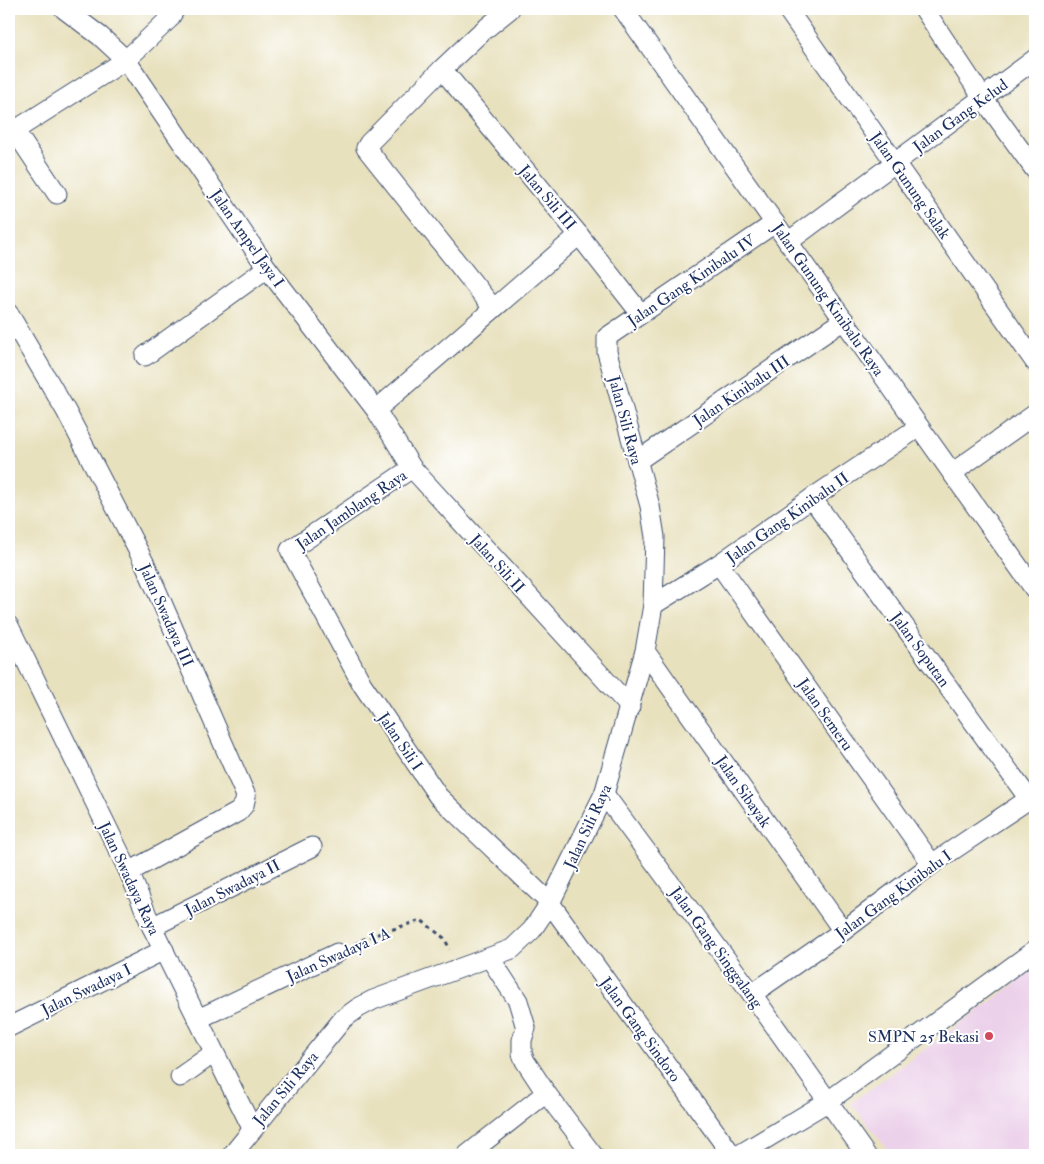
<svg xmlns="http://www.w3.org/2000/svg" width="1044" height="1164" font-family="'IM FELL Double Pica',serif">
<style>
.built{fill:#ecd1ea}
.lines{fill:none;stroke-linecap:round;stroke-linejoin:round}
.street-casing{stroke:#3a4a6c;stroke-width:21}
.path{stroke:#3a4a6c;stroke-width:3;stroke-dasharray:4 4;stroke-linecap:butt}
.street{stroke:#fff;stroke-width:19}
.poi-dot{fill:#d1495b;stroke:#fff;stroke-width:2}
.labels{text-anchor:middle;stroke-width:4;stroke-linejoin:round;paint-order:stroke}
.street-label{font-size:16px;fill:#1b2f5e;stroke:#fff}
.poi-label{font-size:16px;fill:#1b2f5e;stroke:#fff;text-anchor:end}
</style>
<rect width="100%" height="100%" fill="#fff"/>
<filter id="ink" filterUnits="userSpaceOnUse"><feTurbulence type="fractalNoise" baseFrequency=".02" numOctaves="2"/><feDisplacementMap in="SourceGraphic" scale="10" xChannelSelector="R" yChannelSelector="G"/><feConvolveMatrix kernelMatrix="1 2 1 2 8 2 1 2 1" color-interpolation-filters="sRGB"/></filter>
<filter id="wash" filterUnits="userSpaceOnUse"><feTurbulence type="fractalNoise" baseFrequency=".0096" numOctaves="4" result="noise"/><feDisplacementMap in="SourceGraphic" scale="20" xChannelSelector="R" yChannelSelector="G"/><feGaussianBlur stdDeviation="1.12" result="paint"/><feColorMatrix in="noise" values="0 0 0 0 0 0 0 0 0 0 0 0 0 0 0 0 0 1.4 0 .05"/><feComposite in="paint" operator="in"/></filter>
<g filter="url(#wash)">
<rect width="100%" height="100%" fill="#e8e1be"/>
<path class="built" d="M1035,969V1155H892L851,1103Z"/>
</g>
<g filter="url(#ink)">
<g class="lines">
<defs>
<g id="street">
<path d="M64,9L100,36L126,60L267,268L376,410L412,468L630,707"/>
<path d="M623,9L1035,590"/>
<path d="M787,9L1035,362"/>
<path d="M924,9L983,98L1035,170"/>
<path d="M442,69L369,143L366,148L493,308"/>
<path d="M15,131L57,194"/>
<path d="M9,134L126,60L169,19L175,9"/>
<path d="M579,235L641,314"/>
<path d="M788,242L1035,59"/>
<path d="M9,314L66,411L146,566L246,796L244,805L238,812L129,872"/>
<path d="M145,356L267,268"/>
<path d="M376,410L579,235L442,69L479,34L510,9"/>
<path d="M637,461L844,320"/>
<path d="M412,468L290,550L362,684L438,796L550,903L732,1155"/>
<path d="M952,473L1035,414"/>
<path d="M812,498L1029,799"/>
<path d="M719,564L932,864"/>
<path d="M653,605L719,564L812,498L919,427"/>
<path d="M9,626L129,872L152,927L252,1128"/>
<path d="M645,651L843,931"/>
<path d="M604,794L752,994L866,1155"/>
<path d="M152,927L312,847"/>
<path d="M490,958L518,1001L526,1028L522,1040V1054L525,1061L546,1093L593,1155"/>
<path d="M752,994L843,931L932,864L1035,795"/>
<path d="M198,1019L337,953"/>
<path d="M9,1027L164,950"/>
<path d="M180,1077L214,1053"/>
<path d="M232,1155L343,1019L358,1008L373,1000L512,949L532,930L550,903L604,794L645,651L653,605L655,537L650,506L607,352V337L775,223"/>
<path d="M467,1155L546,1093"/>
<path d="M739,1155L827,1102L1035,950"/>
</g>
</defs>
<use href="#street" class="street-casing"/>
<path class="path" d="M355,944L366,938L421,920L444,938L450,949"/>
<use href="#street" class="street"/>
</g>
</g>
<circle class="poi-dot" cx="989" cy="1036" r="5"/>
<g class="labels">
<g class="street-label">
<text transform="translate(960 115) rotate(-36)" y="6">Jalan Gang Kelud</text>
<text transform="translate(911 185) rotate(55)" y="6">Jalan Gunung Salak</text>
<text transform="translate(548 197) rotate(50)" y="6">Jalan Sili III</text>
<text transform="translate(248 238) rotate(55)" y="6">Jalan Ampel Jaya I</text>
<text transform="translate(691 280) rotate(-34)" y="6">Jalan Gang Kinibalu IV</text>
<text transform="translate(829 299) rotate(55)" y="6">Jalan Gunung Kinibalu Raya</text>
<text transform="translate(741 390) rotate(-34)" y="6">Jalan Kinibalu III</text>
<text transform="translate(626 420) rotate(75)" y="6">Jalan Sili Raya</text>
<text transform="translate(351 509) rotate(-34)" y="6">Jalan Jamblang Raya</text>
<text transform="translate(787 517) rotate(-35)" y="6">Jalan Gang Kinibalu II</text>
<text transform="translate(498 563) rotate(48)" y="6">Jalan Sili II</text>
<text transform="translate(167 615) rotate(66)" y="6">Jalan Swadaya III</text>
<text transform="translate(921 649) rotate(54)" y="6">Jalan Soputan</text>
<text transform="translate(826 714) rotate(55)" y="6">Jalan Semeru</text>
<text transform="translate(401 741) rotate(56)" y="6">Jalan Sili I</text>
<text transform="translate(744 791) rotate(55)" y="6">Jalan Sibayak</text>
<text transform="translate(587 826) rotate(-65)" y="6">Jalan Sili Raya</text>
<text transform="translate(130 878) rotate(65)" y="6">Jalan Swadaya Raya</text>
<text transform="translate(232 887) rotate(-27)" y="6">Jalan Swadaya II</text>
<text transform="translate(893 894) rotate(-36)" y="6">Jalan Gang Kinibalu I</text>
<text transform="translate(717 947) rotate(54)" y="6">Jalan Gang Singgalang</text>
<text transform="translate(338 954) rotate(-24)" y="6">Jalan Swadaya I A</text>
<text transform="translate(86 989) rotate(-26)" y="6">Jalan Swadaya I</text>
<text transform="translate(641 1029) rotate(54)" y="6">Jalan Gang Sindoro</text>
<text transform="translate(285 1088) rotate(-50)" y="6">Jalan Sili Raya</text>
</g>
<g class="poi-label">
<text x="979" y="1042">SMPN 25 Bekasi</text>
</g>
</g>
<rect width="1044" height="1164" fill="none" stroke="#fff" stroke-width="30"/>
</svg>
